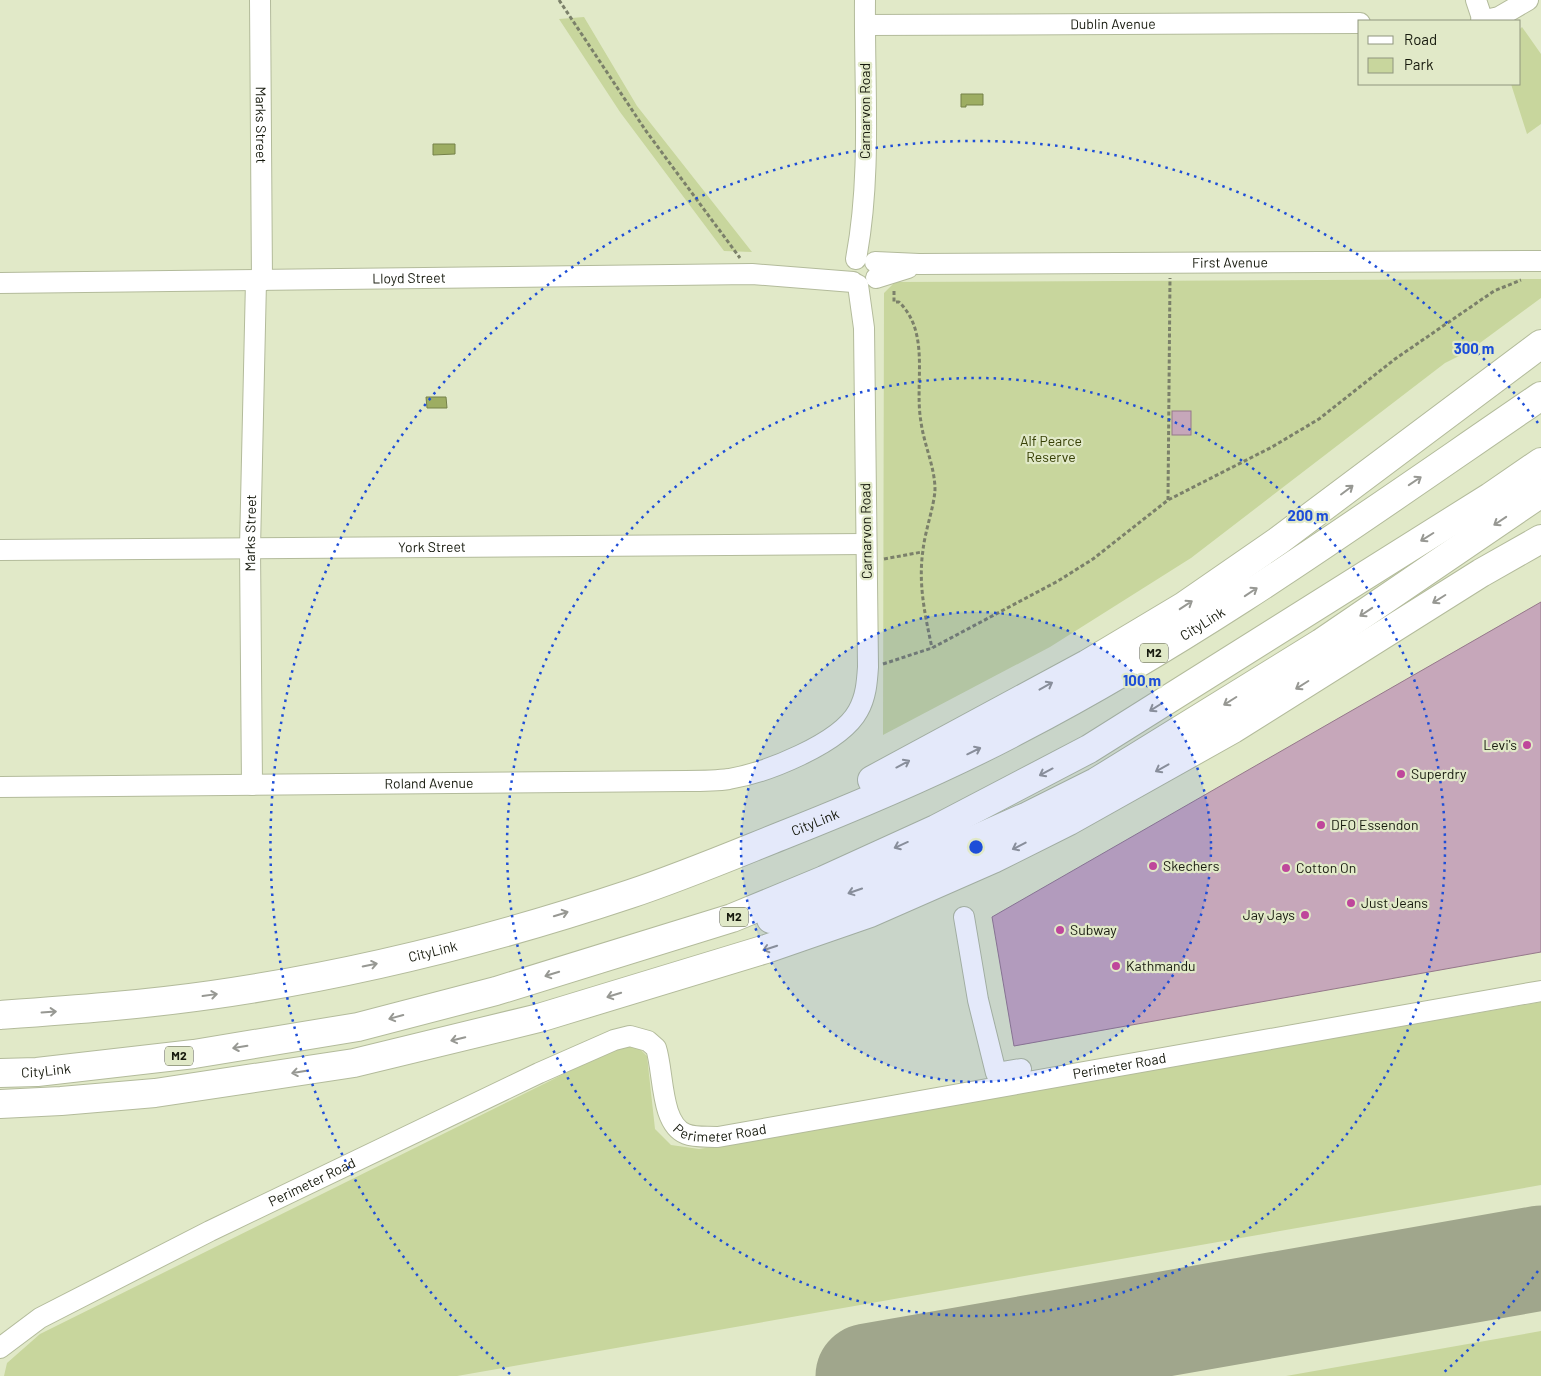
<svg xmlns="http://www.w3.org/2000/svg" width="1541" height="1376" font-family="Barlow,sans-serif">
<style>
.green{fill:#c8d69d}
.water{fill:#9dad62;stroke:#758149}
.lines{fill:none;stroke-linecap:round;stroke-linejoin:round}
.runway{stroke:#a0a68c;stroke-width:105}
.building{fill:#c6a7ba;stroke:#95788a}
.minor-casing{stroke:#b3bb9b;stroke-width:22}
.highway-casing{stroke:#b3bb9b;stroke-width:30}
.path{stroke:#7b806a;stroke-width:3;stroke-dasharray:4 2.5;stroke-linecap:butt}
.minor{stroke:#fff;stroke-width:20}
.highway{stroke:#fff;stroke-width:28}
.oneway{stroke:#979893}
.ring{fill:none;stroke:#1d4ed8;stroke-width:2.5;stroke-dasharray:2.5 5}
.poi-dot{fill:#bf479b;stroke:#e1e9c8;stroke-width:2}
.labels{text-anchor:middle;stroke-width:4.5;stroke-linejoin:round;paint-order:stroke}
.shield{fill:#e1e9c8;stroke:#545846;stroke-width:1}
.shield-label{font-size:12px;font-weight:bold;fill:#171a0e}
.street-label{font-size:14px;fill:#171a0e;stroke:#e1e9c8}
.park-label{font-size:14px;fill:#363f04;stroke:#e1e9c8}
.poi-label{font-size:14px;fill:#171a0e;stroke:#e1e9c8;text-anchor:start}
.centre{fill:#1d4ed8;stroke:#e1e9c8;stroke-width:2.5}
.ring-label{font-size:15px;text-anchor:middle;font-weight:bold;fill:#1d4ed8;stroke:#e1e9c8;stroke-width:4.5;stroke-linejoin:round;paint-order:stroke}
</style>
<rect width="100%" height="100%" fill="#e1e9c8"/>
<g class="green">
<path d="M584,17L637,106L752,252L724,251L620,112L559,19Z"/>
<path d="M1522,27L1541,54V124L1527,134L1511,84H1520V29Z"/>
<path d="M1541,279V298L1469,351L1445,363L1191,558L1050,647L883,735L884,293L895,282Z"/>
<path d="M1541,1002V1185L457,1376H4L7,1363L40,1334L614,1049L637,1046L647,1056L655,1129L671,1145L699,1149Z"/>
<path d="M1541,1331V1376H1286Z"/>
</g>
<g class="water">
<path d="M961,94H983V105H966V107H961Z"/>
<path d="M433,144H455V154L433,155Z"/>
<path d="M426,397H446L447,408H427Z"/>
</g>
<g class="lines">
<path class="runway" d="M868,1376L1541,1258"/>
</g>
<g class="building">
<rect x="1172" y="411" width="19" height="24"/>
<path d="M1541,602V952L1014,1046L992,917Z"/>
</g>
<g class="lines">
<defs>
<g id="minor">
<path id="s1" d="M260,0L262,281"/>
<path d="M1476,0L1483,21"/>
<path d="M1481,21L1499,17L1528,0"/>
<path id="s2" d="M865,25L1360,23"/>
<path d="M856,259C872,174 864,86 865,0"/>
<path id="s3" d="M875,262L919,264L1541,261"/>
<path d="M876,278L908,268"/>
<path id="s4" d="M0,283L752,274L853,282"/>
<path id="s5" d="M0,550L866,544"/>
<path id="s6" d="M252,785L250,548L256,281"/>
<path id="s7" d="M0,787L686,781C700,781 715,781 729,779C765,773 840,744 858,711C866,697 867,682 868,667L864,328L858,285"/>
<path d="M964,917L978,1000L996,1073L1021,1069"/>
<path id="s8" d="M0,1348L40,1318L210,1231L539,1073L614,1040L630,1036L648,1041L656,1048C664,1072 660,1124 686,1134C696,1138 708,1136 718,1137L1541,991"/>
</g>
<g id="highway">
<path d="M872,780L1087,664L1184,606L1278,541L1541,344"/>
<path d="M771,919L865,888L1028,816L1096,782L1321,643L1541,493"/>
<path id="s9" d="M0,1015C70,1010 141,1005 211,995C352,975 495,939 630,894C681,877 731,856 781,836C862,804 943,770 1020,729C1203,634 1371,512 1541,396"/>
<path id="s10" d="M0,1073L37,1072L194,1054L358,1027L496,991L732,918L824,880L936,829L1089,749L1490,497L1541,462"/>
<path d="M0,1104L61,1101L155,1093L354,1063L539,1018L766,949L870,913L993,859L1069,821L1233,729L1481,573L1541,539"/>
</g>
</defs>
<use href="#minor" class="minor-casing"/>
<use href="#highway" class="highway-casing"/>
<g class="path">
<path d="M559,0L646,131L740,258"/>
<path d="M894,291V302H899C931,333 914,383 921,422C924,445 935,467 935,490C934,507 925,531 923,550C918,584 925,615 932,648"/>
<path d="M1168,500L1170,278"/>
<path d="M884,559L922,552"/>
<path d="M883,664L932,648L1058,581L1093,559L1168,500L1272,447L1319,419L1395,359L1494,291L1521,280"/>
</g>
<use href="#minor" class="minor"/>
<use href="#highway" class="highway"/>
</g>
<defs><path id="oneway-shaft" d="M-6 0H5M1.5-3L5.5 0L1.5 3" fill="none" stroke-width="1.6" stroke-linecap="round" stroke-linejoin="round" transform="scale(1.25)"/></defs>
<g class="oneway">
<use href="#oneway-shaft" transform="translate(1415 481) rotate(-34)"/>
<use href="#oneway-shaft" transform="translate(1347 490) rotate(-37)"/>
<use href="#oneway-shaft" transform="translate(1500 521) rotate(146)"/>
<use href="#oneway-shaft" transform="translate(1427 537) rotate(148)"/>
<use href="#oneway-shaft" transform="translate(1251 592) rotate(-34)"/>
<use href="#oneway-shaft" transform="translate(1439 599) rotate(148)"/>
<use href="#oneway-shaft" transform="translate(1186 605) rotate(-33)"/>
<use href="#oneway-shaft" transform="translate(1366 612) rotate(146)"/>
<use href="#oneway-shaft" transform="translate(1302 685) rotate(148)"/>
<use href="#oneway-shaft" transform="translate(1046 686) rotate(-29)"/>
<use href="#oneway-shaft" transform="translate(1230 701) rotate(148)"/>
<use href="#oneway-shaft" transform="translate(1156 707) rotate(148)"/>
<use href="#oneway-shaft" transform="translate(974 751) rotate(-26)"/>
<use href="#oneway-shaft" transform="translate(903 764) rotate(-28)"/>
<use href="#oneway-shaft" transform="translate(1162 768) rotate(151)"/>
<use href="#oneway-shaft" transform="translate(1046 772) rotate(152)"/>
<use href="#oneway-shaft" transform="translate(901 845) rotate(156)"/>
<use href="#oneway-shaft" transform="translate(1019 846) rotate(153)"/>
<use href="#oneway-shaft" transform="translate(855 891) rotate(161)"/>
<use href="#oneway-shaft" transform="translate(561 914) rotate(-17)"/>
<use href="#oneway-shaft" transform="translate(770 948) rotate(162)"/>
<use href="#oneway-shaft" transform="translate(370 965) rotate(-11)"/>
<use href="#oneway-shaft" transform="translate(552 974) rotate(163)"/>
<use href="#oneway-shaft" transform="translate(210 995) rotate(-8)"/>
<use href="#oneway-shaft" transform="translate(614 995) rotate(163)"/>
<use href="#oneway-shaft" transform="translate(49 1012) rotate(-4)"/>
<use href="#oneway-shaft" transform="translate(396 1017) rotate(165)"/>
<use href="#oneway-shaft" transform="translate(458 1039) rotate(166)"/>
<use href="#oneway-shaft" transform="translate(240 1047) rotate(171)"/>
<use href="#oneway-shaft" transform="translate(299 1072) rotate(170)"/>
</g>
<circle cx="976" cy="847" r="235" fill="#1d4ed8" fill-opacity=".12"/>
<g class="ring">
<circle cx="976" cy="847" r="235"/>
<circle cx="976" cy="847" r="469"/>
<path d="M1538 1271A704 704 0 0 1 1442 1374M510 1374A704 704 0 1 1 1538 423"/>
</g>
<g class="poi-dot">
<circle cx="1527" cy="745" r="5"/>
<circle cx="1401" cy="774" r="5"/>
<circle cx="1321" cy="825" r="5"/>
<circle cx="1153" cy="866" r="5"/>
<circle cx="1286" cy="868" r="5"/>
<circle cx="1351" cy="903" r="5"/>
<circle cx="1305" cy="915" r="5"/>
<circle cx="1060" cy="930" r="5"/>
<circle cx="1116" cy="966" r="5"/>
</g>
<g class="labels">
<g class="shield">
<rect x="1140" y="643.5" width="28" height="19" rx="4"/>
<rect x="720" y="907.5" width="28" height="19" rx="4"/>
<rect x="165" y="1046.5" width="28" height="19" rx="4"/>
</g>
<g class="shield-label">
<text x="1154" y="657">M2</text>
<text x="734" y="921">M2</text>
<text x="179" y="1060">M2</text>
</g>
<g class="street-label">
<text dy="5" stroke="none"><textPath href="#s2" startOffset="248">Dublin Avenue</textPath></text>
<text transform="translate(865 111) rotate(-90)" y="5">Carnarvon Road</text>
<text dy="5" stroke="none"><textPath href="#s1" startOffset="125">Marks Street</textPath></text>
<text dy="5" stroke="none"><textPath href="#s3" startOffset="355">First Avenue</textPath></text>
<text dy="5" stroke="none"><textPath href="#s4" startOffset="409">Lloyd Street</textPath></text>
<text transform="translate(866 531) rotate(-91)" y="5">Carnarvon Road</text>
<text dy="5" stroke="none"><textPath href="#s6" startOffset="252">Marks Street</textPath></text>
<text dy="5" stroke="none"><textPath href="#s5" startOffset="432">York Street</textPath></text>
<text dy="5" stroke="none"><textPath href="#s9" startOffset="1278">CityLink</textPath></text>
<text dy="5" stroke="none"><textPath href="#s7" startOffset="429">Roland Avenue</textPath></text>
<text dy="5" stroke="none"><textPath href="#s9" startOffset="842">CityLink</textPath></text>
<text dy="5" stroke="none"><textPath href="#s9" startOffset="438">CityLink</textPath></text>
<text dy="5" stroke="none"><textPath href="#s8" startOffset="1268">Perimeter Road</textPath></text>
<text dy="5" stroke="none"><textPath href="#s10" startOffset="46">CityLink</textPath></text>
<text dy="5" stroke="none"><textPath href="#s8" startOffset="862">Perimeter Road</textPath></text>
<text dy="5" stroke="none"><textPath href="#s8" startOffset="354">Perimeter Road</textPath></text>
</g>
<g class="park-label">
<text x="1051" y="446">Alf Pearce<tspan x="1051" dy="16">Reserve</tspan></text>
</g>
<g class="poi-label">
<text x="1517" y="750" text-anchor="end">Levi's</text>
<text x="1411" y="779">Superdry</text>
<text x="1331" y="830">DFO Essendon</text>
<text x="1163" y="871">Skechers</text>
<text x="1296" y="873">Cotton On</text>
<text x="1361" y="908">Just Jeans</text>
<text x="1295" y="920" text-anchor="end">Jay Jays</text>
<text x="1070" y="935">Subway</text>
<text x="1126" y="971">Kathmandu</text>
</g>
</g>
<circle cx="976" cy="847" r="8" class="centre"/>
<g class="ring-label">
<text x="1474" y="354">300 m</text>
<text x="1308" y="521">200 m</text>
<text x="1142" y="686">100 m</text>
</g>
<rect x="1358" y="20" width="162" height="65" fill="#e1e9c8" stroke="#90967e"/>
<rect x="1368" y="36" width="25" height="8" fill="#ffffff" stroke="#90967e"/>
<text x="1404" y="45" font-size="15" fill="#171a0e">Road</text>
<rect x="1368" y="58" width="25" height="15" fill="#c8d69d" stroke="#90967e"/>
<text x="1404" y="70" font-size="15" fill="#171a0e">Park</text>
</svg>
